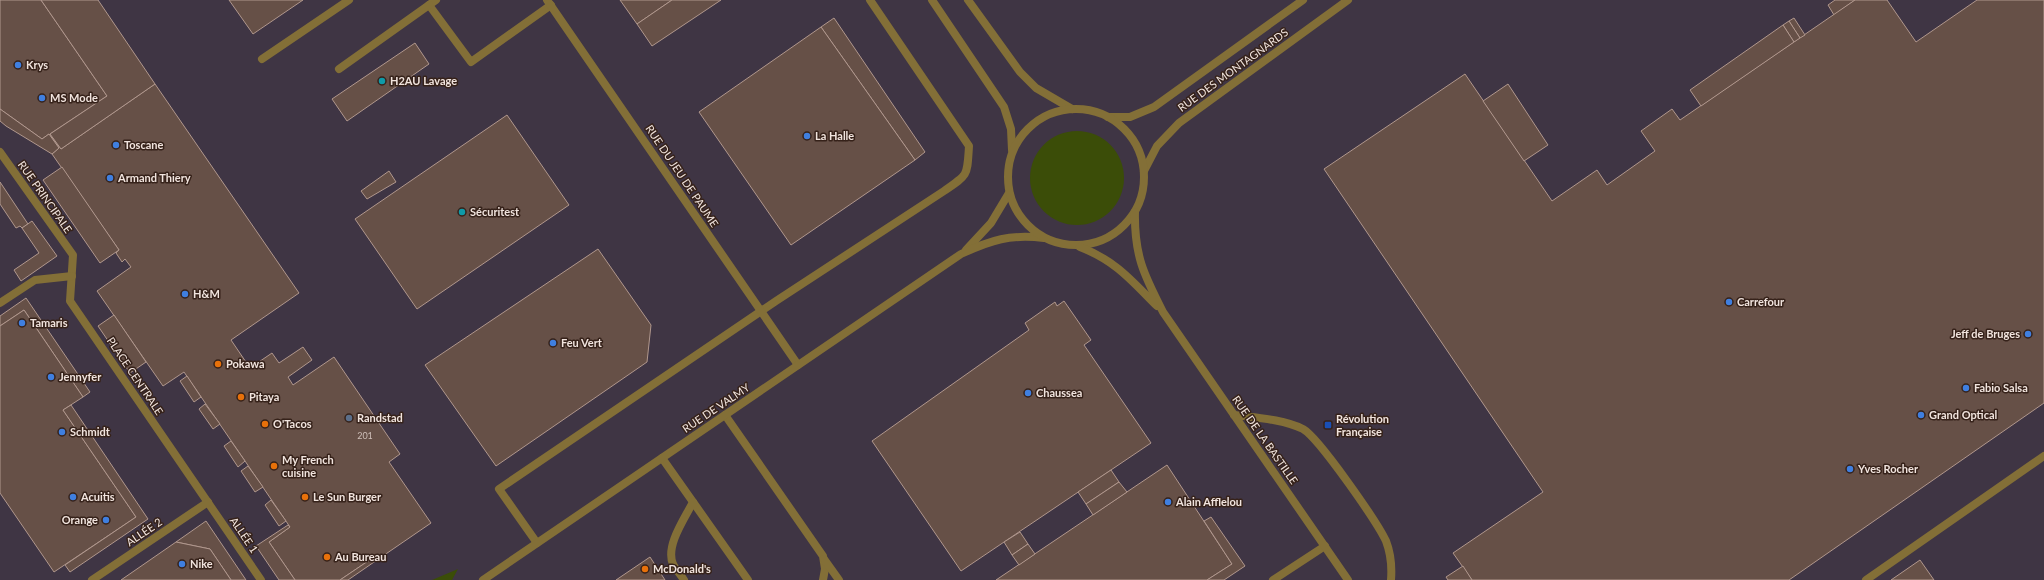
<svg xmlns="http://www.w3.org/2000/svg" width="2044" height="580" font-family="Lato,sans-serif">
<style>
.commercial{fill:#3f3544}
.green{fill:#3b4d08}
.building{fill:#665047;stroke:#b0978d}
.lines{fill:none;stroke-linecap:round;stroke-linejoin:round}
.service{stroke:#836f37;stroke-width:8}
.pedestrian{stroke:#836f37;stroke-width:8}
.minor{stroke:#836f37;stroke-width:8}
.tertiary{stroke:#836f37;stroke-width:8}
.shop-dot{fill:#3f7fe0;stroke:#36221a;stroke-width:1.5}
.culture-dot{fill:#0f9aa8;stroke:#36221a;stroke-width:1.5}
.food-dot{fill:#e8710a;stroke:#36221a;stroke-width:1.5}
.service-dot{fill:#5c6f8a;stroke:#36221a;stroke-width:1.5}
.transit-dot{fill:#1a4fb4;stroke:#36221a;stroke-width:1.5}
.labels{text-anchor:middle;stroke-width:3;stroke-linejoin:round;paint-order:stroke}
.number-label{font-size:9px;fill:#cebfb8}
.poi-label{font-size:11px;font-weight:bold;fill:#f1e4de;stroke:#36221a;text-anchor:start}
.street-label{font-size:11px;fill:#f1e4de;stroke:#36221a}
</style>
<rect width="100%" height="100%" fill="#402c24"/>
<rect class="commercial" x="0" y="0" width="2044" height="580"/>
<g class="green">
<circle cx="1077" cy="178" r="47"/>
<path d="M458,569L452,580H432Z"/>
</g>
<g class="building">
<path d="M0,0H41L107,96L50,134L61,149L155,84L299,293L231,340L250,368L272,353L279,363L303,347L312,360L288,377L293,385L334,357L400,454L389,462L431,523L377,560L374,557L340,580H295L269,542L290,527L245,461L184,372L163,386L97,291L131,267L125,259L122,262L116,253L119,250L52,154L59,148L49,134L42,139L0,109Z"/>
<path d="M41,0H98L155,84L61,149L50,134L107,96Z"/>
<path d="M229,0H303L253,34Z"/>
<path d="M620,0H672L637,24Z"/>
<path d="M672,0H721L652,46L637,24Z"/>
<path d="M1835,0H1855L1834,15L1828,5Z"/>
<path d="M1855,0H1887L1916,42L1977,0H2044V403L1789,580H1472L1453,553L1543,492L1324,169L1465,74L1552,201L1597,170L1607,185L1655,151L1641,131L1672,109L1680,120Z"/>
<path d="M834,18L925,152L915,160L821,27Z"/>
<path d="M1794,18L1805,35L1800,38L1789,21Z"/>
<path d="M1789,21L1800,38L1794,42L1783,25Z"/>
<path d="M1783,25L1794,42L1701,106L1690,90Z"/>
<path d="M821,27L915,160L791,245L699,112Z"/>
<path d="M415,43L429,64L347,121L332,99Z"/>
<path d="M1508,84L1548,145L1524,161L1483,101Z"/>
<path d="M0,109L42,139L49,134L59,148L52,154L6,126L0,121Z"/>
<path d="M507,115L569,205L417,309L355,219Z"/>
<path d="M62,167L119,250L100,263L43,180Z"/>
<path d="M389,171L396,182L367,199L361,191Z"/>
<path d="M0,182L28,224L22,228L20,226L16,228L0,204Z"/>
<path d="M32,221L57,256L21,281L14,270L39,253L22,228Z"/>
<path d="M598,249L651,325L647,362L496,466L425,365Z"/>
<path d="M26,298L90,392L83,397L24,310L0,326V316Z"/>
<path d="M1064,301L1091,340L1084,345L1151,443L961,571L872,441L1029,330L1025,323L1055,302L1057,306Z"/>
<path d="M24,310L83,397L63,410L136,517L54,572L0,493V326Z"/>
<path d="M114,315L146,362L130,373L98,326Z"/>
<path d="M187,376L201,397L194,402L180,381Z"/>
<path d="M205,404L220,424L213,429L199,409Z"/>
<path d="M71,405L148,519L70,572L65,565L136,517L63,410Z"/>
<path d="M231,441L245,461L238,467L224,446Z"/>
<path d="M1167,465L1232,564L1207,580H996Z"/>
<path d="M248,466L263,487L255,492L241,471Z"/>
<path d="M1111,470L1119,482L1086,504L1078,492Z"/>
<path d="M1119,482L1127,492L1093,515L1086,504Z"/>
<path d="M271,500L286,521L279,526L265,505Z"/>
<path d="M1211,517L1245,566L1224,580H1207L1232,564L1204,521Z"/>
<path d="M206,521L246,580H231L210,549L176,542Z"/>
<path d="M288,525L290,527L269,542L295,580H279L256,546Z"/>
<path d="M1020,532L1028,544L1012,555L1004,542Z"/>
<path d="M176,542L210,549L231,580H121Z"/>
<path d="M1028,544L1035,554L1019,565L1012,555Z"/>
<path d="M374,557L377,560L348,580H340Z"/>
<path d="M650,557L665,580H616Z"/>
<path d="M1920,560L1934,580H1891Z"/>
<path d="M1463,566L1472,580H1448L1446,577Z"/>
</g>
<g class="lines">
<g class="service">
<path d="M436,0L429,5L471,62L551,5"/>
<path d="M262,59L349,0"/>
<path d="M339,69L429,5"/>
<path d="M725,415L823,556L825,569L823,580"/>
<path d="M1234,415C1257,418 1282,419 1303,429C1319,438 1377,522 1386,541C1391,554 1392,567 1391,580"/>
<path d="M662,458L748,580"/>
<path d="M537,543L499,489L776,301L944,191C969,174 967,176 969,146L870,0"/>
<path d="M824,559L839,580"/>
<path d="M684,580C681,575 676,570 673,564C665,546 685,518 693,502"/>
<path d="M1866,580L2044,456"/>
</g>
<g class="pedestrian">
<path d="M0,152L73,255L70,301L261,580"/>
<path d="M0,303L35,280L72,276"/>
<path d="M92,580L208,502"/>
</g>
<g class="minor">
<path d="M547,0L798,365"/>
<path d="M1108,117H1130L1154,107L1303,0"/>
<path d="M1144,171L1157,146L1179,123L1348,0"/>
<path d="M966,250L991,223L1009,193"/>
<path d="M483,580L961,254C991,240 1010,234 1044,238"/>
<path d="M1273,580L1325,546"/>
</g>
<g class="tertiary">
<path d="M932,0L1004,107L1011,129L1012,150"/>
<path d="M968,0L1020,72L1036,88L1072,109"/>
<circle cx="1076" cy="177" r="68"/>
<path d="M1135,212C1134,255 1144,275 1163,312L1348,580"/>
<path d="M1080,247C1116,261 1131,280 1157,306"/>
</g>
</g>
<g class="shop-dot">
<circle cx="18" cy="65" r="4"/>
<circle cx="42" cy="98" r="4"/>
<circle cx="807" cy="136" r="4"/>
<circle cx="116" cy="145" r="4"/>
<circle cx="110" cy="178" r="4"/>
<circle cx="185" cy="294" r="4"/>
<circle cx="1729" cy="302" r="4"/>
<circle cx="22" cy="323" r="4"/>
<circle cx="2028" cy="334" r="4"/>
<circle cx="553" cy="343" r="4"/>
<circle cx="51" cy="377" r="4"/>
<circle cx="1966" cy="388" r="4"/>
<circle cx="1028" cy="393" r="4"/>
<circle cx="1921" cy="415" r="4"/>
<circle cx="62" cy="432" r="4"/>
<circle cx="1850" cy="469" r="4"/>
<circle cx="73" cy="497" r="4"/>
<circle cx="1168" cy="502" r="4"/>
<circle cx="106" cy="520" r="4"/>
<circle cx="182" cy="564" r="4"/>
</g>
<g class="culture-dot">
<circle cx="382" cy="81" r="4"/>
<circle cx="462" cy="212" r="4"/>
</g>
<g class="food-dot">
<circle cx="218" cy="364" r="4"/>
<circle cx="241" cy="397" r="4"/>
<circle cx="265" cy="424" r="4"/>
<circle cx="274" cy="466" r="4"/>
<circle cx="305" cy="497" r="4"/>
<circle cx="327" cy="557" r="4"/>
<circle cx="645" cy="569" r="4"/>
</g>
<circle class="service-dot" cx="349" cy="418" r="4"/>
<rect class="transit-dot" x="1324" y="421" width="8" height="8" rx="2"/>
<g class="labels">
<g class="number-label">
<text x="365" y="439">201</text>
</g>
<g class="poi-label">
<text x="26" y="69">Krys</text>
<text x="390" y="85">H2AU Lavage</text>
<text x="50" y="102">MS Mode</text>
<text x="815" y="140">La Halle</text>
<text x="124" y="149">Toscane</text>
<text x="118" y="182">Armand Thiery</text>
<text x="470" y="216">Sécuritest</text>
<text x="193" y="298">H&amp;M</text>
<text x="1737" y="306">Carrefour</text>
<text x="30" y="327">Tamaris</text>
<text x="2020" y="338" text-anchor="end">Jeff de Bruges</text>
<text x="561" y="347">Feu Vert</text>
<text x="226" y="368">Pokawa</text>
<text x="59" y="381">Jennyfer</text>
<text x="1974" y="392">Fabio Salsa</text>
<text x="1036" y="397">Chaussea</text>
<text x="249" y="401">Pitaya</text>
<text x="1929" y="419">Grand Optical</text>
<text x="357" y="422">Randstad</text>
<text x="1336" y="423">Révolution<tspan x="1336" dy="13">Française</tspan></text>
<text x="273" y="428">O'Tacos</text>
<text x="70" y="436">Schmidt</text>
<text x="282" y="464">My French<tspan x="282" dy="13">cuisine</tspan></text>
<text x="1858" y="473">Yves Rocher</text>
<text x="81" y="501">Acuitis</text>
<text x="313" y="501">Le Sun Burger</text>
<text x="1176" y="506">Alain Afflelou</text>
<text x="98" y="524" text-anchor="end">Orange</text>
<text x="335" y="561">Au Bureau</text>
<text x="190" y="568">Nike</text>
<text x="653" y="573">McDonald's</text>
</g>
<g class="street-label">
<text transform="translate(1233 70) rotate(-36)" y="4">RUE DES MONTAGNARDS</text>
<text transform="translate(682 176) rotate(56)" y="4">RUE DU JEU DE PAUME</text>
<text transform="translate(45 197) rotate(55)" y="4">RUE PRINCIPALE</text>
<text transform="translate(135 376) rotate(56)" y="4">PLACE CENTRALE</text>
<text transform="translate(716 408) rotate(-34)" y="4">RUE DE VALMY</text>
<text transform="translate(1265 440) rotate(55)" y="4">RUE DE LA BASTILLE</text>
<text transform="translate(144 532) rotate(-34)" y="4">ALLÉE 2</text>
<text transform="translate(244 535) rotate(56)" y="4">ALLÉE 1</text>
</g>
</g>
</svg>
